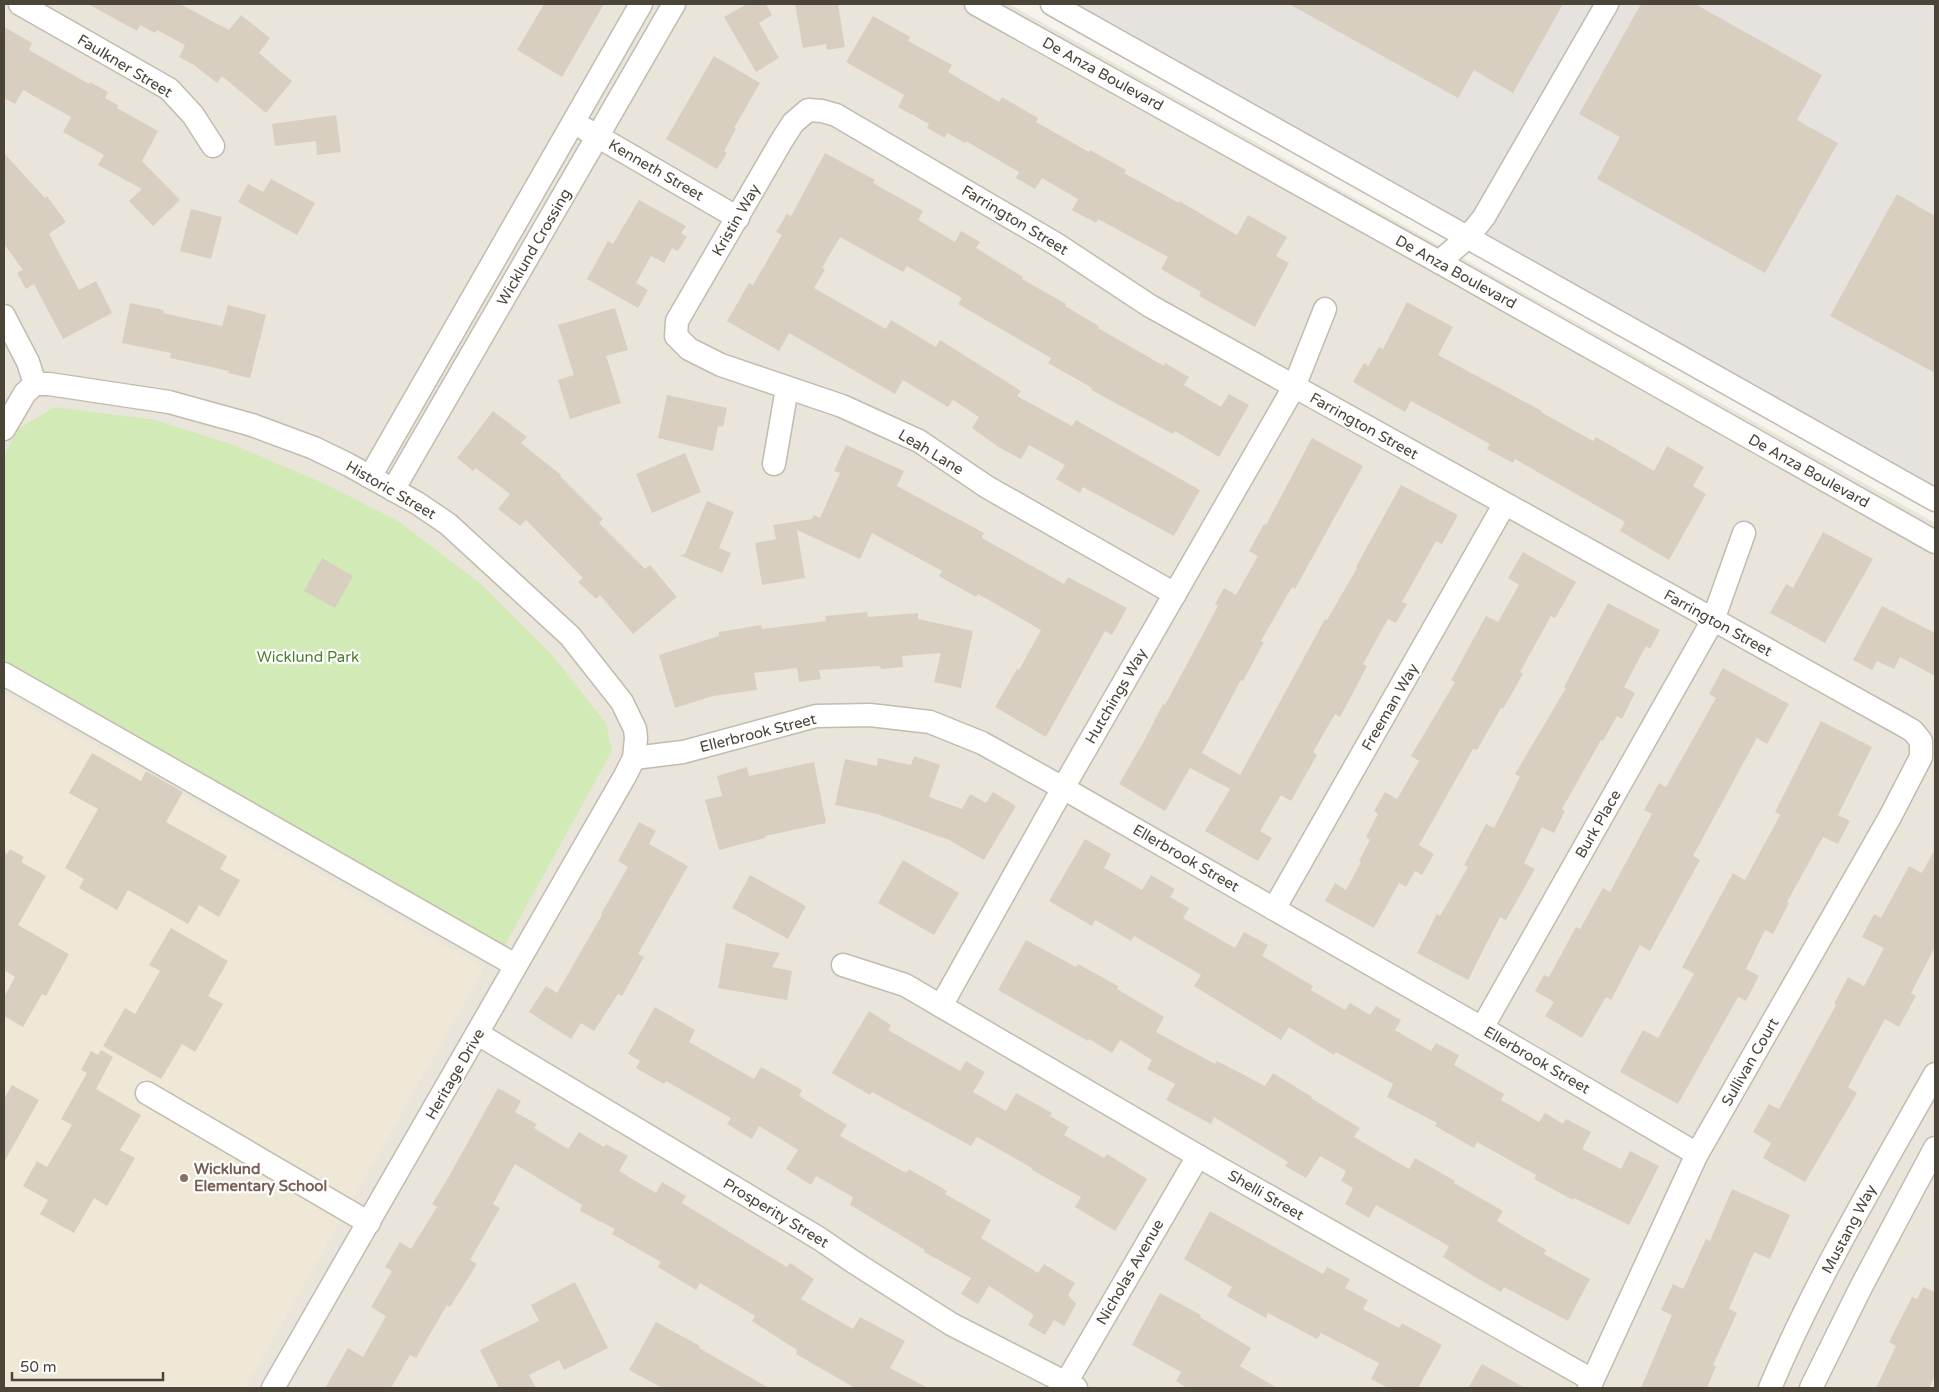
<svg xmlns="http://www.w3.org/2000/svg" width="1939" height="1392" font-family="'Varela Round',sans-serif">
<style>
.residential{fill:#eae5da}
.industrial{fill:#e6e2dd}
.education{fill:#efe8d6}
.green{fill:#d2eab5}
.building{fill:#d8cfc1}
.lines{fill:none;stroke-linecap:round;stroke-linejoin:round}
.minor-casing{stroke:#c2bbae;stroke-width:25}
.minor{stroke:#fff;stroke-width:22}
.education-dot{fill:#8d6e63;stroke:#fff;stroke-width:2}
.labels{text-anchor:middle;stroke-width:4.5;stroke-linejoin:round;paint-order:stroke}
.street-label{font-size:15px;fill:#4b4439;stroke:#fff}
.park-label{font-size:15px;fill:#4a7f2a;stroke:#fff}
.education-label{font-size:15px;font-weight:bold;fill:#785e54;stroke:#fff;text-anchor:start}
</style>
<rect width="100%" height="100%" fill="#f6f3ec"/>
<path class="residential" d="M4,4H1009L1935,523V1388H4Z"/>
<path class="industrial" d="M1064,4H1935V496Z"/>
<path class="education" d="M4,693L484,968L245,1388H4Z"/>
<path class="green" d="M55,407L155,420L234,445L325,484L398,521L481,584L553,656L606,723L612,751L500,954L4,669V456L18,429Z"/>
<g class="building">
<path d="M88,4H180L229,30L241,15L270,38L259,53L292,81L266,113L222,76L217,83L194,65L179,57L185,45L157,30L155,33L140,25L137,31Z"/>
<path d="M544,4H604L562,77L517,50Z"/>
<path d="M747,4H766L772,15L759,23L779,58L756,72L724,17Z"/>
<path d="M795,4H838L845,47L827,50L826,44L803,48Z"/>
<path d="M1289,4H1563L1513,93L1474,70L1458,98Z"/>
<path d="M1641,4H1695L1822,75L1797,120L1838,143L1765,273L1597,179L1620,137L1579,114Z"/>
<path d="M873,16L910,37L908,41L952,65L948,72L999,102L1002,97L1038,118L1036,122L1089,152L1090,150L1126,170L1124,173L1179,203V201L1237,235L1248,215L1287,237L1276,256L1289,263L1255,327L1199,296L1201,292L1161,269L1168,257L1098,219L1096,223L1072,210L1078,199L1042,178L1035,189L1016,178L1019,172L966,141L965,143L947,133L945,138L927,128L929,124L898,107L904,95L846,62Z"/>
<path d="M4,27L32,43L29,50L89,84L90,82L108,92L105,98L118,105L117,108L158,131L142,161L180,200L153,226L129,201L142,189L98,165L104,155L63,132L71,117L23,90L15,104L4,98Z"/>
<path d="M714,56L760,83L734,128L736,129L724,151L727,153L717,169L666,139Z"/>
<path d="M336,115L341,152L317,155L316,141L275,146L272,124Z"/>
<path d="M4,153L45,198L47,196L66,222L49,234L79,290L96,281L112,313L63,339L34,284L26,289L17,273L23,270L4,244Z"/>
<path d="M825,153L875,180L873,183L923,211L918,220L955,242L961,231L980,242L976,248L1023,277L1022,279L1066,304L1065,306L1099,326L1098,328L1164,366L1165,363L1189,377L1184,385L1221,407L1229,394L1249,405L1219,457L1175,431L1173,434L1091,390L1092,388L1048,363L1051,358L958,304L962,298L907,266L903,272L840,237L822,268L825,270L814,288L886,329L891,320L936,347L940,340L1021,391L1017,396L1072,426L1076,420L1200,490L1174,536L1083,487L1080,493L1056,479L1065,465L1029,445L1021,459L1000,448L972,428L979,417L953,400L948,407L903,380L895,394L789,333L779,351L727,321L749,283L753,285L782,235L776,232L787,214L791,216Z"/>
<path d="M271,179L315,203L297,235L238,202L248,184L263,192Z"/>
<path d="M1897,194L1935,216V373L1830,316Z"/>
<path d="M639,200L686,226L681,233L687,237L678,251L672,248L664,263L651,256L636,283L648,290L638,308L587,279L608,241L613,244Z"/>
<path d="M191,209L222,217L211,259L180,251Z"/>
<path d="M1407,302L1453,327L1438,355L1542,411L1541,412L1593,441L1596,437L1654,471L1667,446L1704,467L1693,486L1706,494L1669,560L1620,531L1625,522L1515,459L1513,463L1487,449L1490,444L1411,401L1405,412L1353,382L1364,363L1368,366L1379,347L1383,349Z"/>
<path d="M130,303L164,310L163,313L222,326L228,305L266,315L250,378L228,373L229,371L170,358L171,353L122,343Z"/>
<path d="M615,308L628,350L606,356L621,403L570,419L558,380L574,375L558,325Z"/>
<path d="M667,395L727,408L723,427L718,426L713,451L658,438Z"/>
<path d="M493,411L527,437L521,443L561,475L560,476L603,519L599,523L645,569L650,565L677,597L633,634L600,595L596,599L578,582L583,578L526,520L520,526L498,509L510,494L476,468L473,471L457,458Z"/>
<path d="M1312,438L1363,466L1295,589L1292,587L1261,641L1264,642L1243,681L1241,680L1202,753L1240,775L1325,619L1327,620L1357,568L1356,567L1401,485L1458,515L1442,544L1436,541L1402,602L1407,604L1396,623L1388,619L1363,664L1367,666L1354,691L1340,717L1335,714L1313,752L1317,755L1291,801L1281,795L1260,831L1272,838L1258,861L1205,831L1230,789L1190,768L1165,811L1119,784L1144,741L1163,704L1165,705L1218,606L1215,604L1224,588L1236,595L1258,556L1249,551L1264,524L1266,525Z"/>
<path d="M846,445L904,471L897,486L984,533L982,538L1064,584L1068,577L1127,608L1112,635L1105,631L1046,737L995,707L1017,669L1019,670L1041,630L978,594L976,597L939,576L942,571L872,533L860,559L797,530L805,578L762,585L755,543L776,539L773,525L812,519L814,515L820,518L840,473L834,471Z"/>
<path d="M685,453L701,492L652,513L636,474Z"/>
<path d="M707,501L734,512L719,548L731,553L722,573L679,555L685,554Z"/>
<path d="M1823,532L1873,559L1825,643L1770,613L1786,584L1793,588Z"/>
<path d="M1523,552L1576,582L1555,618L1551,616L1520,672L1523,674L1503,709L1501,708L1477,750L1473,749L1419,845L1434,854L1422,875L1415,871L1406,887L1399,883L1374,928L1325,901L1335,883L1346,890L1361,862L1359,861L1370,840L1366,837L1378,814L1374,811L1385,792L1397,799L1419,761L1411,756L1455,682L1451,680L1486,616L1498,622L1519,585L1508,578Z"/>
<path d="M322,558L353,576L335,608L304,591Z"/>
<path d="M1608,603L1660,630L1650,649L1646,646L1624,687L1635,693L1622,719L1617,716L1603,741L1601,740L1562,809L1565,811L1554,833L1542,827L1524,863L1535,869L1506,920L1500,917L1468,980L1417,953L1437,914L1440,916L1468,867L1464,865L1486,824L1494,828L1520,777L1515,774L1566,688L1564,687Z"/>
<path d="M1882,606L1935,633V676L1900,657L1894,669L1877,661L1872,670L1853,660Z"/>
<path d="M867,612L868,617L918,613V619L973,631L961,688L934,682L941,653L902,656L903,667L881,669L880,666L819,670L821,679L799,682L797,668L754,673L757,690L713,696L675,708L659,655L719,636V632L761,625L762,629L826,621L825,616Z"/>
<path d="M1723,668L1789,704L1767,744L1757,738L1693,856L1700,860L1650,951L1640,945L1611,1000L1606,997L1582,1038L1545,1016L1554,1002L1535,991L1544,975L1549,977L1576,927L1580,929L1603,888L1610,892L1652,814L1644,810L1659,783L1666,787L1716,698L1709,694Z"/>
<path d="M1821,721L1872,747L1838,815L1850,821L1838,844L1823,837L1787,902L1789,903L1773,934L1765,930L1746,969L1759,976L1746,1001L1738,997L1678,1104L1620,1072L1643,1030L1658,1038L1694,974L1682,967L1733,873L1745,880L1780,815L1775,812Z"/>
<path d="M92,753L141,781L146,771L183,792L166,822L227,856L220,869L240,880L219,917L199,905L188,924L128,890L117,910L79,888L84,879L65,868L98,809L69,793Z"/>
<path d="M914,756L940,765L929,797L962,809L970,794L986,803L993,792L1016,806L984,860L949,840L877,814L835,805L845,759L877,766L878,758L911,765Z"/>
<path d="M814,762L826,823L765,836V838L719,850L705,800L722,796L717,776L747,767L749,776Z"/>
<path d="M639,822L656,831L649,844L688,866L638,954L644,957L622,996L618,994L594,1031L581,1023L571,1039L529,1012L546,986L557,993L602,915L601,914L628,867L618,861Z"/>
<path d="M1085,839L1111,854L1104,868L1142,890L1151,875L1175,889L1170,897L1189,908L1183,918L1235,948L1244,932L1268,945L1262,956L1313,986L1311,990L1345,1010L1350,1003L1370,1015L1376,1006L1401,1020L1395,1030L1431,1051L1436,1043L1459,1055L1454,1065L1504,1094L1501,1100L1539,1122L1545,1113L1563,1124L1566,1119L1591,1132L1582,1149L1621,1169L1630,1151L1659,1166L1629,1225L1574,1198L1573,1200L1534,1179L1536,1175L1477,1142L1474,1148L1435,1126L1437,1123L1387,1097L1393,1084L1336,1052L1334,1055L1289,1027L1281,1040L1194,986L1201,975L1134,936L1131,941L1095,920L1092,926L1049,901Z"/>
<path d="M10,849L24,857L21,862L46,876L18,925L69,954L46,996L42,994L23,1027L4,1016V997L15,977L4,970V852L7,854Z"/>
<path d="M1935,849V947L1911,993L1916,996L1899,1027L1885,1019L1848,1087L1857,1093L1805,1182L1763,1158L1771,1143L1753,1132L1769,1104L1779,1109L1836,1005L1834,1004L1848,977L1864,986L1884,948L1862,937L1874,914L1881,918L1909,866L1922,873Z"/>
<path d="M903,860L959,893L934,935L878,903Z"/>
<path d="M750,875L806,906L788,939L732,908Z"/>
<path d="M171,928L228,961L208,996L223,1004L195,1052L182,1044L161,1079L103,1046L125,1008L135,1014L160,971L149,965Z"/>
<path d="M1026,940L1076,967L1078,964L1118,986L1117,989L1164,1017L1156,1032L1215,1064L1217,1061L1265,1086L1273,1073L1312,1097L1311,1098L1360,1128L1354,1137L1409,1169L1415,1158L1455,1181L1454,1183L1503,1211L1497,1221L1546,1250L1544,1254L1590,1279L1568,1321L1504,1287L1501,1292L1475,1277L1443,1257L1449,1246L1376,1205L1369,1218L1345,1204L1353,1188L1341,1181L1346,1171L1320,1156L1306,1178L1285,1166L1288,1162L1214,1117L1211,1124L1166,1100L1175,1084L1147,1069L1152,1060L1120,1040L1112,1053L1089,1039L1088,1041L998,990Z"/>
<path d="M726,943L780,953L772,967L792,971L787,1000L718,988Z"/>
<path d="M655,1007L695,1030L689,1042L754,1079L761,1067L802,1090L799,1096L847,1125L840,1136L906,1173L909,1169L947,1191L945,1194L991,1220L981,1238L1038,1273L1044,1264L1075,1283L1068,1295L1076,1304L1064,1326L1054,1320L1045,1335L1028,1325L1034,1315L989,1286L978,1304L961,1294L971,1278L924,1252L925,1250L850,1205L853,1197L816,1176L811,1185L786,1169L798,1150L759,1126L752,1139L727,1124L731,1118L666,1081L664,1084L636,1068L640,1061L628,1054Z"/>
<path d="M869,1011L891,1025L888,1030L960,1071L966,1061L985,1072L973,1092L1006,1111L1016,1093L1052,1113L1050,1116L1069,1127L1064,1135L1104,1158L1107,1154L1147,1179L1115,1231L1075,1207L1081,1197L1032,1170V1168L977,1137L971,1146L872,1092L870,1095L832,1073Z"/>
<path d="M101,1050L113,1057L96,1089L141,1115L120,1150L135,1158L107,1206L94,1198L74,1233L40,1214L48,1200L23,1186L37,1161L47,1167L72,1125L61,1119L87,1073L81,1070L91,1051L98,1055Z"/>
<path d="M12,1085L39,1100L4,1162V1099Z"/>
<path d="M498,1088L521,1101L515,1112L537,1124L534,1128L568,1149L579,1132L604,1147L606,1144L628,1156L619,1171L656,1193L662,1182L686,1196L682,1203L787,1267L790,1263L814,1279L801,1299L853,1329L860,1317L905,1341L890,1368L928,1388H855L796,1354L797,1350L752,1321L755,1316L700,1283L696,1290L658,1267L661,1262L612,1234L615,1229L580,1211L582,1205L515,1164L493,1204L500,1208L470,1260L477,1264L450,1307L447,1305L416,1358L410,1355L391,1388H325L348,1348L363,1357L386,1316L371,1307L392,1271L385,1267L400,1242L411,1249L437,1207L432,1204L448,1178Z"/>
<path d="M1732,1189L1790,1215L1770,1259L1754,1252L1729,1309L1737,1313L1713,1365L1716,1366L1707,1388H1641L1672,1315L1661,1310L1673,1284L1683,1289L1706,1239L1710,1241Z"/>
<path d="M1210,1211L1323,1274L1327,1267L1350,1279L1345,1288L1368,1300L1363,1309L1399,1328L1402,1323L1442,1345L1418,1388H1388L1371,1379L1379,1363L1321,1333L1317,1339L1268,1313L1266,1318L1227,1296L1232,1287L1184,1259Z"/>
<path d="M575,1282L608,1348L564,1370L559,1360L529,1375L536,1388H499L480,1350L539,1321L531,1305Z"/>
<path d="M1923,1287L1935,1292V1376L1929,1388H1876L1896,1346L1889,1342L1912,1297L1917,1299Z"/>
<path d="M1160,1293L1201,1315L1200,1317L1251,1348L1240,1366L1277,1388H1187L1176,1381L1181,1372L1132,1345Z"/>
<path d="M656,1322L700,1346L699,1348L769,1388H662L629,1370Z"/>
<path d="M1482,1364L1525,1388H1468Z"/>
</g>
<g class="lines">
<defs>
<g id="minor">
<path d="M20,4L169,89L193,115L213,146"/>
<path d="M976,4L1439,262L1935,542"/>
<path d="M1052,4L1935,500"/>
<path d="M585,129L738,218"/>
<path d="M1439,262L1468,237L1484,217L1607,4"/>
<path d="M4,316L28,362L35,384"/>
<path d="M35,384H49L169,402L252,425L314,448L349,465L417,503L448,524L570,636L622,702L635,729L636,738L634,758L625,776L273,1388"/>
<path d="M4,429L25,393L35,384"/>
<path d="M774,464L787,388"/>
<path d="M370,477L641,4"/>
<path d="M393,490L674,4"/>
<path d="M1175,594L987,487L919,441L842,406L721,365L689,349L676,336L677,321L782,140L793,123L808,110L822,111L836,115L1056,244L1150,306L1901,724L1913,731L1921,741V757L1890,817L1697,1154L1589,1388"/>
<path d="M4,674L515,965"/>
<path d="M634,758L683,752L816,716L870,715L930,722L982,743L1063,788L1482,1028L1697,1154"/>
<path d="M1274,909L1504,505"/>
<path d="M843,965L905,985L1198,1156L1592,1380"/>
<path d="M941,1006L1063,788L1294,387L1325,309"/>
<path d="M1482,1028L1713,620L1744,533"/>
<path d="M478,1034L820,1239L852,1261L951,1324L1076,1388"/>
<path d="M147,1093L369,1223"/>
<path d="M1063,1388L1198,1156"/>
<path d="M1770,1388C1816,1279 1877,1177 1935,1074"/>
<path d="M1811,1388L1861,1287L1935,1148"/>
</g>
</defs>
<use href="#minor" class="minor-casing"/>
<use href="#minor" class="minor"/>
</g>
<circle class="education-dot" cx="184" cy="1178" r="5"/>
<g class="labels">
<g class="street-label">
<text transform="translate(125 66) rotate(31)" y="5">Faulkner Street</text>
<text transform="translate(1103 74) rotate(29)" y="5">De Anza Boulevard</text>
<text transform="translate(656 170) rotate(30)" y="5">Kenneth Street</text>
<text transform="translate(736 220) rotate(-60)" y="5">Kristin Way</text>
<text transform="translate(1015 220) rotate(31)" y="5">Farrington Street</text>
<text transform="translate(534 247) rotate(-60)" y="5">Wicklund Crossing</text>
<text transform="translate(1456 272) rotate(29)" y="5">De Anza Boulevard</text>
<text transform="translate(1364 426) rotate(29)" y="5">Farrington Street</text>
<text transform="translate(931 452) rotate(31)" y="5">Leah Lane</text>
<text transform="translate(1809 471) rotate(29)" y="5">De Anza Boulevard</text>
<text transform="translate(391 490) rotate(30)" y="5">Historic Street</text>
<text transform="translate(1718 623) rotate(29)" y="5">Farrington Street</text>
<text transform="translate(1116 696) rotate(-60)" y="5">Hutchings Way</text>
<text transform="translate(1390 707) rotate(-60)" y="5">Freeman Way</text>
<text transform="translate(758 733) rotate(-14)" y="5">Ellerbrook Street</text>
<text transform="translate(1598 824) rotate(-60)" y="5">Burk Place</text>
<text transform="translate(1186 858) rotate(30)" y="5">Ellerbrook Street</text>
<text transform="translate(1537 1060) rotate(30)" y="5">Ellerbrook Street</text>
<text transform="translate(1750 1062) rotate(-60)" y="5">Sullivan Court</text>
<text transform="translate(455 1074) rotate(-60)" y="5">Heritage Drive</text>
<text transform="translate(1266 1195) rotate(30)" y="5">Shelli Street</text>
<text transform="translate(776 1213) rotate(31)" y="5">Prosperity Street</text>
<text transform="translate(1849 1229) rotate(-62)" y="5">Mustang Way</text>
<text transform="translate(1130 1272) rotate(-60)" y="5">Nicholas Avenue</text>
</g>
<g class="park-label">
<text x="308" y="662">Wicklund Park</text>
</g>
<g class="education-label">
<text x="194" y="1174">Wicklund<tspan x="194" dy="17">Elementary School</tspan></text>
</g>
</g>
<rect width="1939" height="1392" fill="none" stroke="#4b4439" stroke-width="10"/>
<path d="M12 1372v8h151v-8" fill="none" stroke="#4b4439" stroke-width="2.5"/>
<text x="20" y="1372" font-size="15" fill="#4b4439" stroke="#ffffff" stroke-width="4" paint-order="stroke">50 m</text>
</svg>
